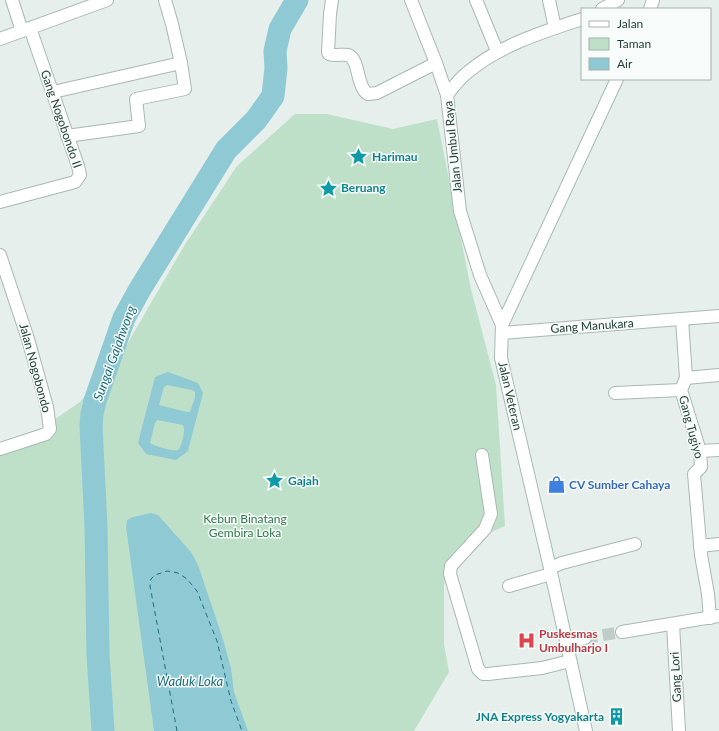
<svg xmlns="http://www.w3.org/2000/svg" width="719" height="731" font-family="Lato,sans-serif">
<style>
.green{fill:#bfe0c8}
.water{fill:#8ec9d4;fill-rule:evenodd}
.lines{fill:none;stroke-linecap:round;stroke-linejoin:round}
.river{stroke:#8ec9d4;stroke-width:23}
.ferry{stroke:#1c6f80;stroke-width:1;stroke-dasharray:5 4;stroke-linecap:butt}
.minor-tunnel{stroke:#bfccc8;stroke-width:12;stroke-dasharray:12 6;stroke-linecap:butt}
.minor-casing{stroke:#a8b8b2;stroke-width:14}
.secondary-casing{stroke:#a4bbb3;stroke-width:14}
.minor{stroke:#fff;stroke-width:12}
.secondary{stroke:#fff;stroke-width:12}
.labels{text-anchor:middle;stroke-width:3;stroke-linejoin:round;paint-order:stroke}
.street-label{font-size:12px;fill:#24423a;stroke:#f7fbf9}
.culture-label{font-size:12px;font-weight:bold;fill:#0d838f;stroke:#f7fbf9;text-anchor:start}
.shop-label{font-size:12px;font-weight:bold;fill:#366cbe;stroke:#f7fbf9;text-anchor:start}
.park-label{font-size:12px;fill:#2d7a4b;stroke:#f7fbf9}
.health-label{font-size:12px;font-weight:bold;fill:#be3a42;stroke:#f7fbf9;text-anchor:start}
.water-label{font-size:13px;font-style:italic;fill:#1c6f80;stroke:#f7fbf9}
</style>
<rect width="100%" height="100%" fill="#e6efeb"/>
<path class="green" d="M295,114H327L393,129L437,119L471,289L496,385L505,526L460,546L449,558L444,585V644L449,672L414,731H0V445L42,428L80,402L126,346L184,246L237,166Z"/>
<g class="water">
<path d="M168,372L198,383L203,393L188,451L176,460L146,454L138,443L155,377ZM167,385L192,390L195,392V397L190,412H187L159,405L164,387ZM157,420L183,425C185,430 184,433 183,438C182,441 181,448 178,450C174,452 154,446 150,443L155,423Z"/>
<path d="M151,513L158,515L191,552L198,565L222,636L231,668L234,692L248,731H154L126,527L127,520L133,517Z"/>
</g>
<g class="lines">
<path class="river" d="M103,731L98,655L96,527L91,426L92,414L95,401L124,318L140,289L226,150L256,120L273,96L276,68L275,51L280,29L297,0"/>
<path class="ferry" d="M177,731L150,586L151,579L155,575L167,571L178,573L187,579L197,591L217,641L231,701L242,731"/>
<path class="minor-tunnel" d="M585,638L622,632"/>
<defs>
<g id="minor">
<path d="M12,0L22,31"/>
<path d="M332,0L330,14L328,52L329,54C335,56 342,54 348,55C360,59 356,87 368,94L377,93L436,63"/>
<path d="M411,0L436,63L447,95"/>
<path d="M476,0L497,51"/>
<path d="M549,0L555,28"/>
<path d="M602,9L618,0"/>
<path d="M0,39L107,0"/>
<path d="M53,92L181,63L172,24L165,0"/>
<path d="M67,136L139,126L136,99L185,89L181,63"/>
<path d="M0,202L75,182L80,175L78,166L30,28"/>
<path d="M0,255L28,339L47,407L50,429L46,434L0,449"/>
<path d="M682,319L686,378L681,390L700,451L701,467L694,474L701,555L708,594L710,618"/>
<path d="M502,325L480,275L460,211L447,95C453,87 460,78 468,72C500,45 543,32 582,19"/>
<path d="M502,333L719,316"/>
<path d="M686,378L719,375"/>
<path d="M615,393L681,390"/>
<path d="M700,451L719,450"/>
<path d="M482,455L491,514L485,529L451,566L450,574L478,669L483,674H488L542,668L570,661"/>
<path d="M700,546L719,544"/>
<path d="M550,568L562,563L635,544"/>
<path d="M509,586L551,574"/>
<path d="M673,624L679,731"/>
<path d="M622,632L719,616"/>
<path d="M566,643L585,638"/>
</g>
<g id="secondary">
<path d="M650,9L653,0"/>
<path d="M586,731L550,568L501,358L502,325L617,79"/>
</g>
</defs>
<use href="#minor" class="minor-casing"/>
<use href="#secondary" class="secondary-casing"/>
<use href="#minor" class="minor"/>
<use href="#secondary" class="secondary"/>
</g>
<defs>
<symbol id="sight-bare" viewBox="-9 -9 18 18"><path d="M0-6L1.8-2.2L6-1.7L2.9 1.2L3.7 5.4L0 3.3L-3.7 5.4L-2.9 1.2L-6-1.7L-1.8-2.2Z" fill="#0f9aa8" stroke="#f7fbf9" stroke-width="2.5" paint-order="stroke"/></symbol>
<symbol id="shop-bare" viewBox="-9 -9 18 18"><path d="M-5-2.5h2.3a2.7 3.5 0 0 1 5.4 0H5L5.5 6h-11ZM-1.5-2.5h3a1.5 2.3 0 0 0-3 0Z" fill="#3f7fe0" stroke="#f7fbf9" stroke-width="2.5" paint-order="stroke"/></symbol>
<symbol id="hospital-bare" viewBox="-9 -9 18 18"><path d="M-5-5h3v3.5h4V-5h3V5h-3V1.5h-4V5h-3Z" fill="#e0444e" stroke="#f7fbf9" stroke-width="2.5" paint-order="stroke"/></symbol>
<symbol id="building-bare" viewBox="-9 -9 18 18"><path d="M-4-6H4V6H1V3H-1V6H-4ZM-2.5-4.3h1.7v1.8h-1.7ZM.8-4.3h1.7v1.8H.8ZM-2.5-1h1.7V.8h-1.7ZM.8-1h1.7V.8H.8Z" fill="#0f9aa8" stroke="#f7fbf9" stroke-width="2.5" paint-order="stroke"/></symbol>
</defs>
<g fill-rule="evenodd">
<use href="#sight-bare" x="346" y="144" width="25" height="25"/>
<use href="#sight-bare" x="316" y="176" width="25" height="25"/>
<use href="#sight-bare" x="262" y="468" width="25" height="25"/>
<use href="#shop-bare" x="544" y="472" width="25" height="25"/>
<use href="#hospital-bare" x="514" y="628" width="25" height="25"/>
<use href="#building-bare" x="604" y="704" width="25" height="25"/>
</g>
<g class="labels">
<g class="street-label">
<text transform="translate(61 119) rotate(71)" y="4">Gang Nogobondo II</text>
<text transform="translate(453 147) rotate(-96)" y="4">Jalan Umbul Raya</text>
<text transform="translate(592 326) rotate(-4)" y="4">Gang Manukara</text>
<text transform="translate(35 368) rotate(75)" y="4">Jalan Nogobondo</text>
<text transform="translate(510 396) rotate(77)" y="4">Jalan Veteran</text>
<text transform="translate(691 427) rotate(75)" y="4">Gang Tugiyo</text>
<text transform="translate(676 677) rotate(-93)" y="4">Gang Lori</text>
</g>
<g class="culture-label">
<text x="372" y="161">Harimau</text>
<text x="341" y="192">Beruang</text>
<text x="288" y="485">Gajah</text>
<text x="604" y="721" text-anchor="end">JNA Express Yogyakarta</text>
</g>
<g class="shop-label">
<text x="569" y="489">CV Sumber Cahaya</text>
</g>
<g class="park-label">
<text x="245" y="523">Kebun Binatang<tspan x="245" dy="14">Gembira Loka</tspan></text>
</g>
<g class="health-label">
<text x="539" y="638">Puskesmas<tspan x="539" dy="14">Umbulharjo I</tspan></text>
</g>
<g class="water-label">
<text transform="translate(114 353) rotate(-70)" y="5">Sungai Gajahwong</text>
<text x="190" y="686">Waduk Loka</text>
</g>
</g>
<rect x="581" y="8" width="130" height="72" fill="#f7fbf9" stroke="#a3b1ad"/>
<rect x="589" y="21" width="20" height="6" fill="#ffffff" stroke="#a3b1ad"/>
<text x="617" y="28" font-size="12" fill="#24423a">Jalan</text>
<rect x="589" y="38" width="20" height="12" fill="#bfe0c8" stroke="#a3b1ad"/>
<text x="617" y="48" font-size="12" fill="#24423a">Taman</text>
<rect x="589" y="58" width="20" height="12" fill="#8ec9d4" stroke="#a3b1ad"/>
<text x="617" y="68" font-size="12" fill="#24423a">Air</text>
</svg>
